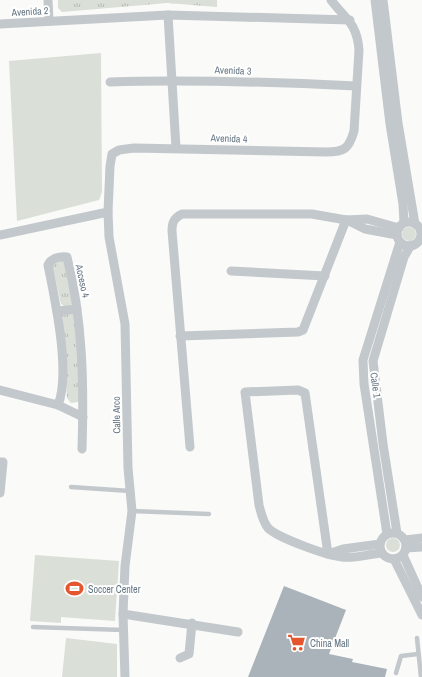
<svg xmlns="http://www.w3.org/2000/svg" width="422" height="677" font-family="'Archivo Narrow',sans-serif">
<style>
.grass{fill:#dadfd7}
.park{fill:url(#park-tufts)}
.building{fill:#aab3b9}
.lines{fill:none;stroke-linecap:round;stroke-linejoin:round}
.lane{stroke:#c3c8cc;stroke-width:4.5}
.street{stroke:#c3c8cc;stroke-width:9}
.labels{text-anchor:middle;stroke-width:4;stroke-linejoin:round;paint-order:stroke}
.street-label{font-size:10px;fill:#657683;stroke:#fff}
.poi-label{font-size:10px;fill:#657683;stroke:#fff;text-anchor:start}
</style>
<defs>
<pattern id="park-tufts" width="24" height="20" patternUnits="userSpaceOnUse"><rect width="24" height="20" fill="#dadfd7"/><path d="M3 7l-1-3M5 7V3M7 7l1-3M15 17l-1-3M17 17v-4M19 17l1-3" fill="none" stroke="#b4b9b4"/></pattern>
</defs>
<rect width="100%" height="100%" fill="#fafaf8"/>
<g class="grass">
<path d="M101,53L102,192L99,200L17,221L9,61Z"/>
<circle cx="409" cy="234" r="7"/>
<circle cx="393" cy="545" r="7"/>
<path d="M35,555L119,561L115,621L61,617V623L30,621Z"/>
<path d="M66,638L117,644V677H62Z"/>
</g>
<g class="park">
<path d="M58,0H217V7L167,3L62,12L58,8Z"/>
<path d="M60,259L66,262L73,304L66,307L61,304L52,264Z"/>
<path d="M69,312L76,315L80,398L78,402L71,403L67,398L62,315Z"/>
</g>
<path class="building" d="M284,586L346,610L329,654L353,659L352,662L387,669L385,677H248Z"/>
<g class="lines">
<g class="lane">
<path d="M71,487L130,491"/>
<path d="M132,511L209,514"/>
<path d="M33,627L123,630"/>
<path d="M417,638L421,677"/>
<path d="M396,673L401,656L418,654"/>
</g>
<g class="street">
<path d="M48,0L49,21"/>
<path d="M375,0L390,124L403,204L404,223"/>
<path d="M383,0L398,123L415,224"/>
<path d="M168,15L176,148"/>
<path d="M0,24L168,15L350,20"/>
<path d="M110,82C192,79 273,82 356,86"/>
<path d="M347,220L365,229L397,235"/>
<circle cx="409" cy="234" r="12"/>
<path d="M0,235L108,212"/>
<path d="M231,271L325,276"/>
<path d="M57,311L77,309"/>
<path d="M180,336L298,332L303,330L346,220"/>
<path d="M0,390L58,405L83,417"/>
<path d="M58,405C71,373 55,300 48,265C51,258 60,256 67,257C83,320 84,385 82,449"/>
<path d="M190,447L172,231C172,222 174,218 182,214H312L346,220L367,219L399,228"/>
<path d="M0,462H3L0,493"/>
<circle cx="393" cy="546" r="13"/>
<path d="M397,533L383,444L373,361L404,257L411,245"/>
<path d="M387,534L364,384L363,360L400,242"/>
<path d="M405,540L422,538"/>
<path d="M406,548L422,547"/>
<path d="M328,554L305,393L298,390L245,392L259,505C261,513 263,522 268,528C278,538 328,556 342,557C354,559 369,554 382,553"/>
<path d="M328,554L343,549L380,544"/>
<path d="M403,555L422,597"/>
<path d="M394,559L422,615"/>
<path d="M123,614L238,632"/>
<path d="M180,658L189,654L192,623"/>
<path d="M125,677L123,614L125,566L132,511L128,468L125,324L109,237L108,212L110,166L112,154L119,150L134,148L326,152C344,152 349,149 354,131L359,50C357,23 346,20 331,0"/>
</g>
</g>
<defs>
<symbol id="stadium-bare" viewBox="-9 -9 18 18"><path d="M0-5a6.5 5 0 1 0 0 10a6.5 5 0 1 0 0-10ZM-3.5-1.8h7v3.6h-7Z" fill="#e4572e" stroke="#fff" stroke-width="2.5" paint-order="stroke"/></symbol>
<symbol id="supermarket-bare" viewBox="-9 -9 18 18"><path d="M-6-5.5h2.5l.6 2H6L4.5 2H-2.5L-4.4-4H-6ZM-1.5 3.2a1.3 1.3 0 1 0 .1 0ZM3 3.2a1.3 1.3 0 1 0 .1 0Z" fill="#e4572e" stroke="#fff" stroke-width="2.5" paint-order="stroke"/></symbol>
</defs>
<g fill-rule="evenodd">
<use href="#stadium-bare" x="62" y="576" width="25" height="25"/>
<use href="#supermarket-bare" x="284" y="630" width="25" height="25"/>
</g>
<g class="labels">
<g class="street-label">
<text transform="translate(30 11) rotate(-3)" y="4">Avenida 2</text>
<text transform="translate(233 70) rotate(2)" y="4">Avenida 3</text>
<text transform="translate(229 138) rotate(2)" y="4">Avenida 4</text>
<text transform="translate(83 281) rotate(78)" y="4">Acceso 4</text>
<text transform="translate(376 385) rotate(82)" y="4">Calle 1</text>
<text transform="translate(116 415) rotate(-91)" y="4">Calle Arco</text>
</g>
<g class="poi-label">
<text x="88" y="593">Soccer Center</text>
<text x="310" y="647">China Mall</text>
</g>
</g>
</svg>
